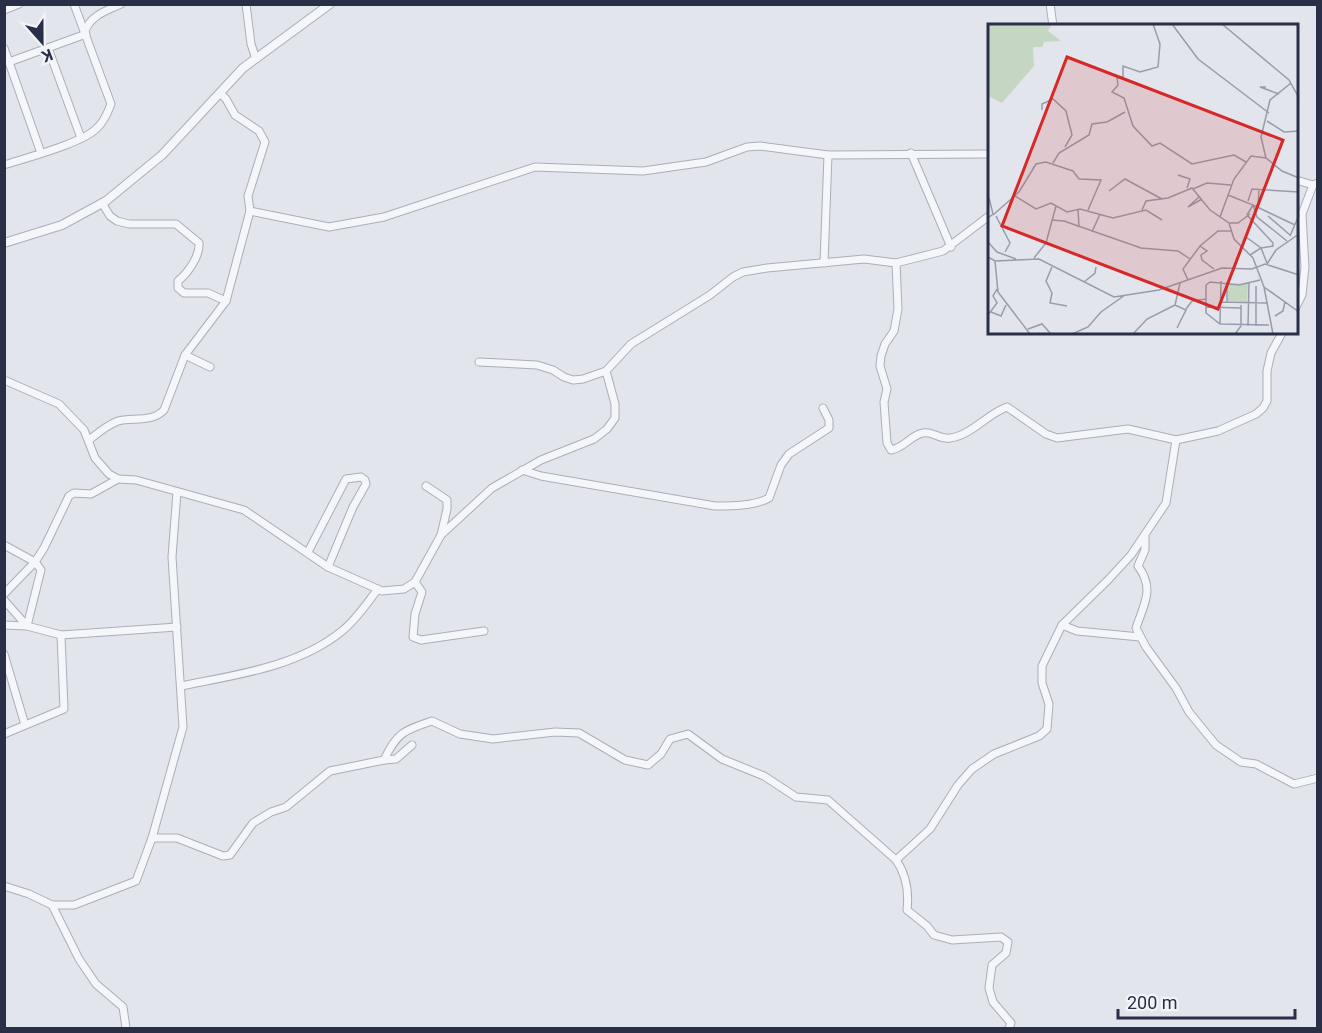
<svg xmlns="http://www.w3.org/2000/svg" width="1322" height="1033" font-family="Roboto,sans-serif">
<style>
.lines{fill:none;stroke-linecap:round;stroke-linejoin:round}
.minor-casing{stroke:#aaaeba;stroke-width:9}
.tertiary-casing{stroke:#aaaeba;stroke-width:10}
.minor{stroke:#f5f6f9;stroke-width:7}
.tertiary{stroke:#f5f6f9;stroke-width:8}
.inset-road{fill:none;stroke:#989caa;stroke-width:1.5}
.view{fill:#d62828;fill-opacity:0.15;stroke:#d62828;stroke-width:3}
.inset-edge{fill:none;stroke:#282f46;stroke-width:3}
</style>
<rect width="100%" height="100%" fill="#e2e5ec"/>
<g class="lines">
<defs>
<g id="minor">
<path d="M246,4L251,44L256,59"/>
<path d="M1050,4L1053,26"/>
<path d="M4,10L19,4"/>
<path d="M85,31C91,15 106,11 121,4"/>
<path d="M4,48L41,153"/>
<path d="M48,48L81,138"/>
<path d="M9,62L86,34"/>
<path d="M911,153L951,247"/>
<path d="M4,165C26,158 83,143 97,128C104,122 108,112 111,104L74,4"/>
<path d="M1296,180L1313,185"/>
<path d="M102,203L110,216L117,221L129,224H176L199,243C200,256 188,273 178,281V288L184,293H208L226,301"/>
<path d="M250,211L329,227L384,217L535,167L643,171L706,162L747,147L760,146L828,155L989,154"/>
<path d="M824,263L828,155"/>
<path d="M896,263L898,309L894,331L885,344L881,356L880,366L887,389L884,402L887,443L891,450C904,448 911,435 923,433C933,431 940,440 950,438C972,435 987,414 1007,407L1046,434L1057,438L1128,429L1176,440L1218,431L1256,414L1263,408L1267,401V371L1271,353L1282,333"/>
<path d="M1296,307L1302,295L1305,267L1302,214L1313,185L1318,183"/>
<path d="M185,355L210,367"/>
<path d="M479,362L537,365L553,370L564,377L573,380L583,379L606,371L631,344L710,295L733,277L743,272L767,268L864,259L896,263L943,251L989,216"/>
<path d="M4,380L59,404L84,430L95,458L109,474L118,479L136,480L244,510L328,567L382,591L404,589L415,582L441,535L492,488L541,460L594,439L607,429L615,418V404L606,371"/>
<path d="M89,440C98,433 107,425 118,421C132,417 152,423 164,410L185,355L226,301L250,211L248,196L265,142L259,131L235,115L226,99L220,93"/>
<path d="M522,470L541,476L715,506C732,506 754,506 769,498L781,465L789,454L829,428V420L823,408"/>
<path d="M426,486L447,500V509L441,535"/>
<path d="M1145,537V550L1138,566C1155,589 1144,604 1136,628L1146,647L1176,688L1189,712L1216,745L1241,762L1256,764L1294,784L1318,778"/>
<path d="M4,545L35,562L41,570L27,626L61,635L177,627"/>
<path d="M308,552L346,479L361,477L365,480L366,484L353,507L328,567"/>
<path d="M415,582L422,592L415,614L413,637L421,640L484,631"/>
<path d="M4,594L35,562L44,548L69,496L74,493L91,494L118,479"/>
<path d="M4,600L27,626L4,625"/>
<path d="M1062,625L1077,631L1140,637"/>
<path d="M4,654L25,725"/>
<path d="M181,686C235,675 298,667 342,631C356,620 367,603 378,589"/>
<path d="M4,734L64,709L61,635"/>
<path d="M384,760L396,759L412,745"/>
<path d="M152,838H177L223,856L230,855L253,823L271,812L286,807L330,771L384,760C397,732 405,730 432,721L460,734L493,739L555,732L579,733L625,760L648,765L661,754L670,739L688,734L722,759L764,776L796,797L828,800L896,860C906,874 909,892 907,910L927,926L934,935L952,940L1001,937L1008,942L1006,953L992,965L989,988L993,1002L1011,1023L1009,1028"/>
<path d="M896,860L930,829L958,785L972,769L994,754L1039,736L1047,729L1049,704L1042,683V666L1062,625L1108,580L1131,555L1166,503L1176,440"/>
<path d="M4,886L29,894L52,905H74L136,881L152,838L183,727L172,557L177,492"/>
<path d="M52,905L79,959L96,984L123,1007L126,1028"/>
</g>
<path id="tertiary" d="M4,243L62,225L106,201L162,155L243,68L330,4"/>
</defs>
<use href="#minor" class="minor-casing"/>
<use href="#tertiary" class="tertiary-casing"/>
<use href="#minor" class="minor"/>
<use href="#tertiary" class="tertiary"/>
</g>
<g transform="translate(988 24)">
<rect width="310" height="310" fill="#e2e5ec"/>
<path d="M64,0L60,7L73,17L56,18L54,23H45L46,42L14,79L0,72V0Z" fill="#c5d6c2"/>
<path d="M240,259L260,260L259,278L240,277Z" fill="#c5d6c2"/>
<path class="inset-road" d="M165,0L172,20L170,43L152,48L135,42V53L129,54L130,61L124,68L136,74L145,102L164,122L172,119L204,140L246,131L258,138M184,0L210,35L281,89M234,0L301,56L311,74M278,63H272L291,70M54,86V80L65,75L78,87L84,111L77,123M279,97L296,108L311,107M278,134L273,113L282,76L303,59M65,139L71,129L101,111L104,100L119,98L137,88M190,151L202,155L199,164M205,165L219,159L243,161M121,167L137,155L174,175M240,171L265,181L259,191M27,172L48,185L63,179L79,188L92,185L125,194L158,186L174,196M212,172L200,183L214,175M260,177L264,165L311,168M270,183L271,165M90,185L91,203M154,186L158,177L180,174L204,164L222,186L241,199L246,215L265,234L276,263L285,310M5,191L31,168L48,140L58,138L85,147L91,155L113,156L100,186M259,191L285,219V222L273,224L279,239M8,192L22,219L17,228M280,192L302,211M232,193L246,155L263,132L278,134L294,147L311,154M0,194L5,190L1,174M64,196L76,197L153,224L190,227L202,235M241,199H250L262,190M104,208L112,190M302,212L311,191M258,213L273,224L262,231M299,217L269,193L265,181L307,201M0,218L9,228L28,235M212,222L219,227L213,231L214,236L226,245M0,233L7,237L51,235L126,273L171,266L234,244L264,245L277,240L311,251M46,234L58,219L68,182M7,237L10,268L42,310M279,240L288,226L311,210M64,243L58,257L64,269L62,279L79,282M200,256L195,245L212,222L230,207H243M272,256L251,261L222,258L218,261V289L232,300L281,301M96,258L107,249L108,243M276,263L311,288M232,278L279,279M239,279V258M218,283L253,284M198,285L204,277L218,275M3,288L13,292L18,281M0,291L9,279L5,272L9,265M287,292L295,287L297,278M232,300L233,257M260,302L261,259M268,302V262M189,304L198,286L187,281L192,259M40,305L54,300L63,310M84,310L100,303L113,288L137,271M145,310L159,295L187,281M247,310L253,302V281"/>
<path class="view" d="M79,33L295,116L230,285L14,202Z"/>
<rect width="310" height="310" class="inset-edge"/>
</g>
<rect width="1322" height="1033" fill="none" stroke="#282f46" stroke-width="12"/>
<g transform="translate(42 42) rotate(159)" stroke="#f2f4f9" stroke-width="4.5" paint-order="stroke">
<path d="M0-4.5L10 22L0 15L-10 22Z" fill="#282f46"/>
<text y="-9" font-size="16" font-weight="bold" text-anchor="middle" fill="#282f46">K</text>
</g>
<path d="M1118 1009v9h177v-9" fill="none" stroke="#282f46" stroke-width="3"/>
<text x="1127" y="1009" font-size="18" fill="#282f46" stroke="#f2f4f9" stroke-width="4.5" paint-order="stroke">200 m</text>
</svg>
